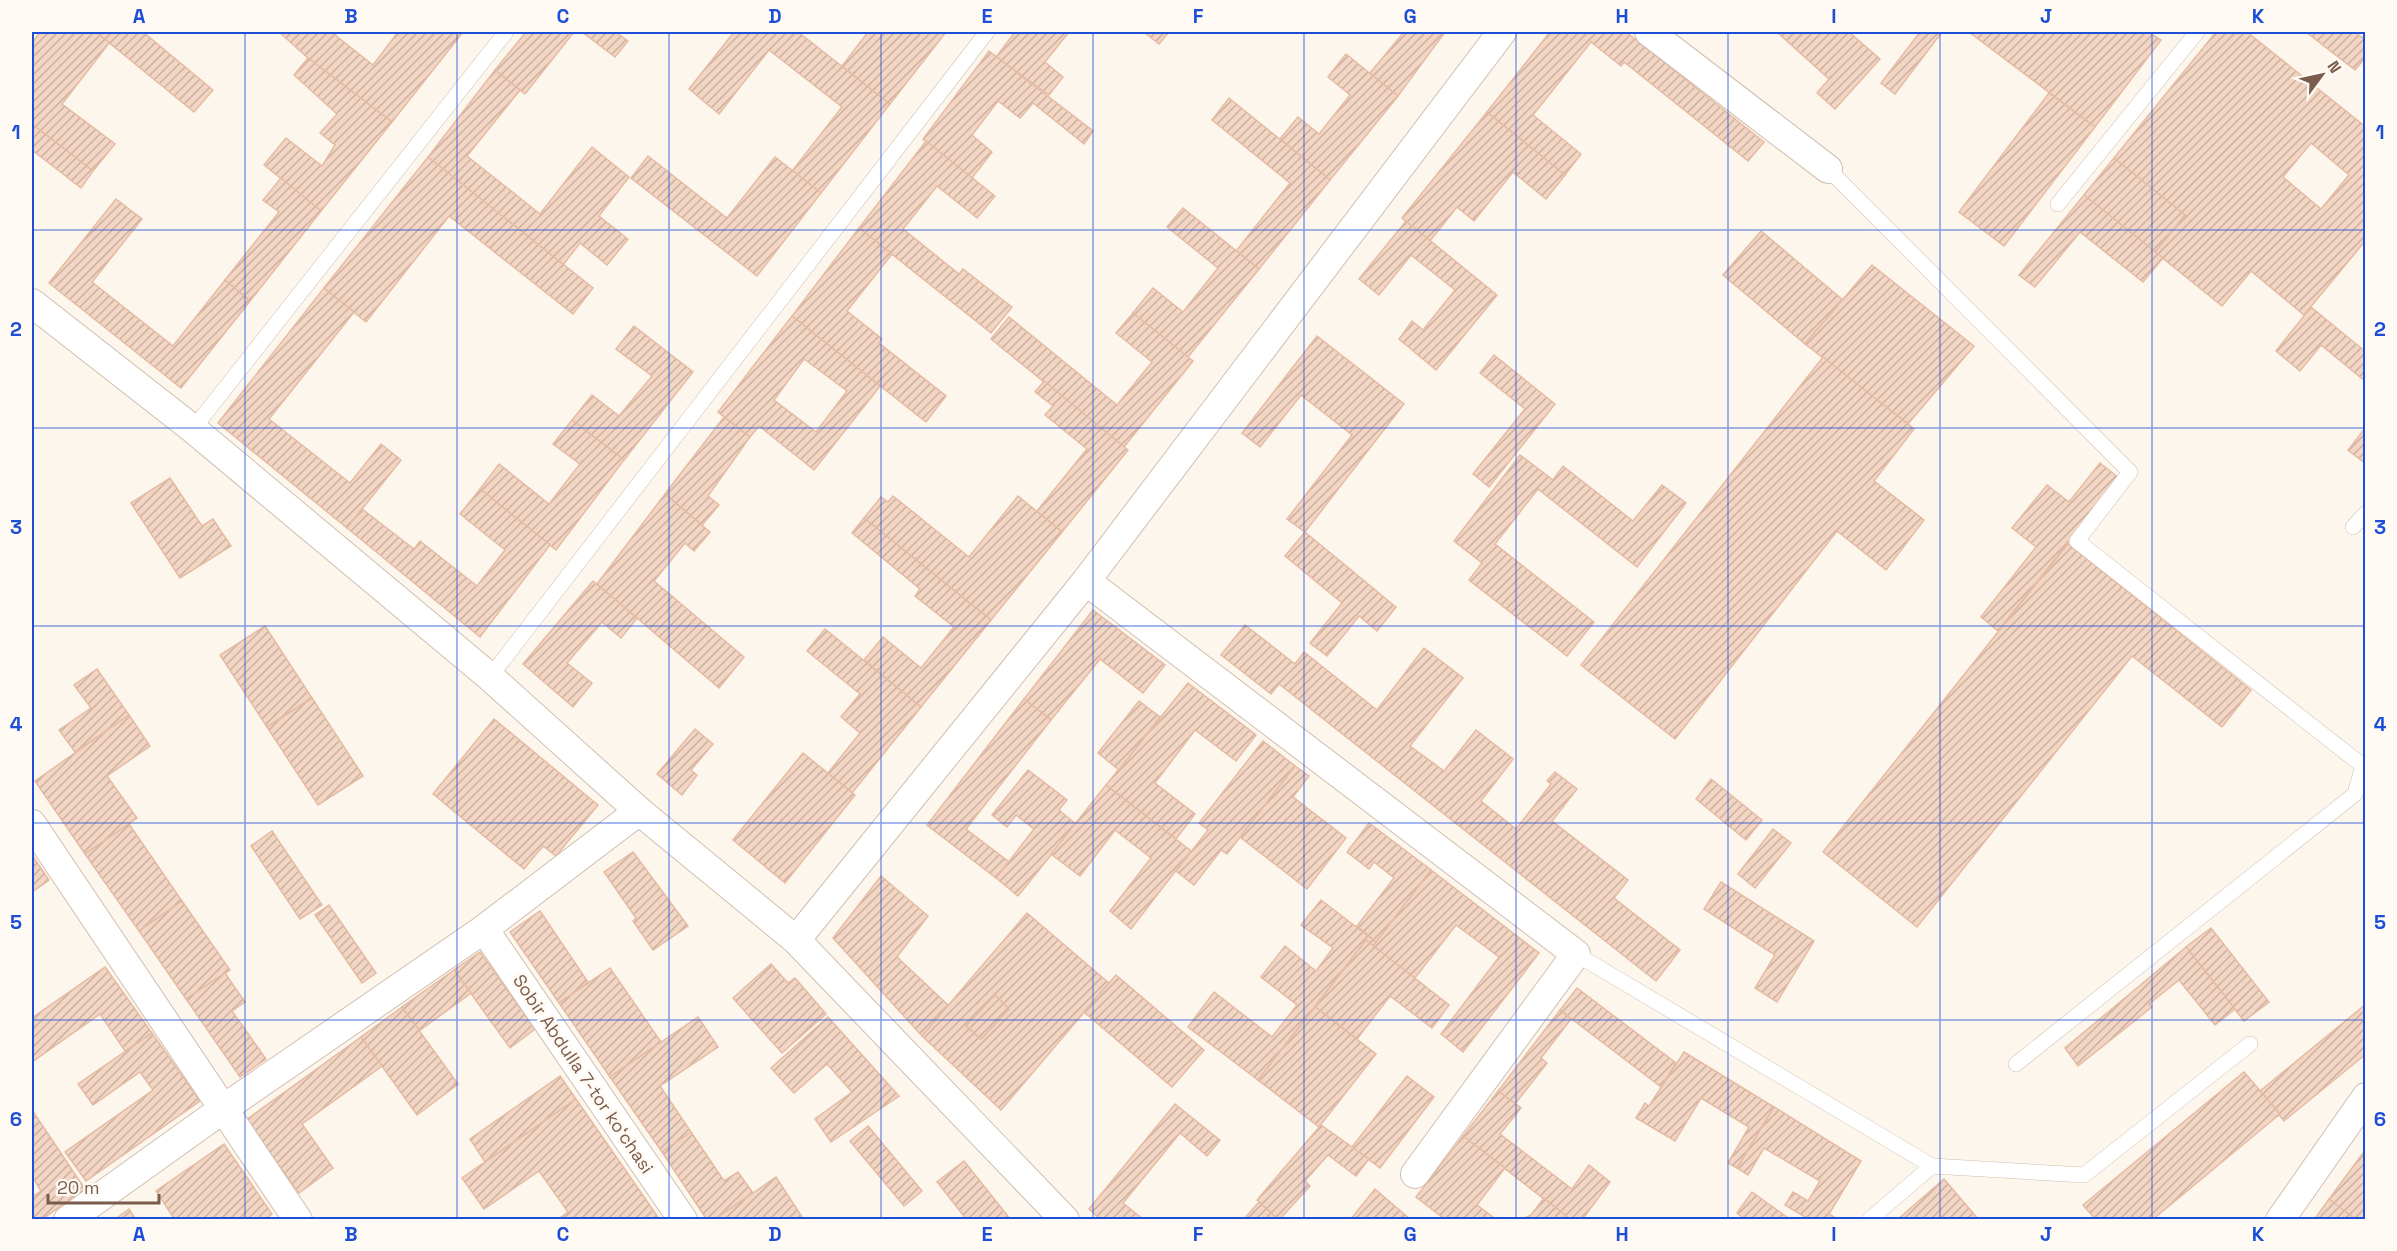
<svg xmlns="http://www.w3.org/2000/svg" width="2397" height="1251" font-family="'Space Grotesk',sans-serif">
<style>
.building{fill:url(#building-hatch);stroke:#e6bba3;stroke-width:1.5;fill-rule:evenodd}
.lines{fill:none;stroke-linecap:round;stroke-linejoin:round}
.service-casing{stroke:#d1beb0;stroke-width:16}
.minor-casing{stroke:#d1beb0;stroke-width:30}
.service{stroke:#fff;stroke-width:15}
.minor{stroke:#fff;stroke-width:28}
.grid{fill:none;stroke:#1d4ed8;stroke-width:1.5;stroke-opacity:0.55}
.labels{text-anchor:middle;stroke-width:6;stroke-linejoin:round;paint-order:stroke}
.street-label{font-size:18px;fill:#7a5c4d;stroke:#fffaf3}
.neatline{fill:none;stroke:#1d4ed8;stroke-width:2}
.grid-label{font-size:20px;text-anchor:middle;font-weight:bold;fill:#1d4ed8}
</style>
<defs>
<pattern id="building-hatch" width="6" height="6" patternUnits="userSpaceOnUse" patternTransform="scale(1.5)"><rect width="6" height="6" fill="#f3d5c3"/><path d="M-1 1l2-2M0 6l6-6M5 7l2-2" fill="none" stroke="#cab0a1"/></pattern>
</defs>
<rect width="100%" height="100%" fill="#fdf6ec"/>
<g class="building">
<path d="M40,32H96L110,42L62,104L115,144L93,171L32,124V43Z"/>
<path d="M96,32H143L213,90L194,112Z"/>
<path d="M279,32H338L335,35L373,65L398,32H463L392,122L308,58Z"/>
<path d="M526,32H574L525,94L495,70Z"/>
<path d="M582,32H615L628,41L615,57Z"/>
<path d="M734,32H798L890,104L821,193L792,171L842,107L769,50L719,114L689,89Z"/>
<path d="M868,32H946L890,104L842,66Z"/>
<path d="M1015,32H1069L1045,62L1063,77L1049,95L996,57Z"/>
<path d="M1144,32H1169L1159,44Z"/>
<path d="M1404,32H1445L1398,96L1370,73Z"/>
<path d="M1550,32H1626L1764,142L1748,161L1624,62L1621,66L1591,42L1533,115L1581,154L1565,175L1487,112Z"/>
<path d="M1777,32H1849L1880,59L1835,109L1817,93L1829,79Z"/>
<path d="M1920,32H1942L1895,94L1881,83Z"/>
<path d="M1969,32H2148L2161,40L2095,127Z"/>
<path d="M2216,32H2247L2366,127V240L2304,315L2251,271L2222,306L2155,252L2185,215L2114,158ZM2311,143L2349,175L2321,209L2283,177Z"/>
<path d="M2306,32H2354L2366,40V57L2355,70Z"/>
<path d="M989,51L1093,131L1084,144L1033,103L1020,118L998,101L972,135L992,152L972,178L923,139Z"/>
<path d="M1346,54L1398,96L1330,180L1280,139L1298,117L1319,134L1350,95L1328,77Z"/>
<path d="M308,58L392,122L321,211L264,165L286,138L322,166L335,145L320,133L337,114L294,75Z"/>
<path d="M495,70L520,90L467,156L540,214L592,147L629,177L599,216L628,239L607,265L580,243L563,265L428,157Z"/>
<path d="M2049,93L2095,127L2004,246L1959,212Z"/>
<path d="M1229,98L1330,180L1259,269L1236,251L1290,183L1212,120Z"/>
<path d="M1487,112L1565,175L1546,199L1513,172L1474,221L1457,207L1430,241L1402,218Z"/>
<path d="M32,124L93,171L81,188L32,150Z"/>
<path d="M926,141L995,196L977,218L937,186L903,229L959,274L963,269L1012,307L991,333L859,228Z"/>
<path d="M648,156L727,218L775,157L821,193L757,276L631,178Z"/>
<path d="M428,157L593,288L573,314L449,216L366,322L324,288Z"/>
<path d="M2114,158L2185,215L2155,252L2084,195Z"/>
<path d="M281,178L321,211L250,301L225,280L279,212L263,200Z"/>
<path d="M2084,195L2163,258L2143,282L2080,232L2035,287L2019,275Z"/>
<path d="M116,199L142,219L92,282L173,346L225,280L250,301L181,388L49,283Z"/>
<path d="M1183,208L1259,269L1188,357L1133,313L1153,288L1183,312L1218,268L1167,227Z"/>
<path d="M1406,221L1497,295L1436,370L1399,339L1412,321L1423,330L1455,290L1411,255L1379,295L1359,279Z"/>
<path d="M859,228L892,254L847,311L882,339L879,343L946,396L926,422L792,316Z"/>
<path d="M1761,231L1843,300L1805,344L1723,275Z"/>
<path d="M1872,265L1974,346L1908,424L1805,344Z"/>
<path d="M324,288L354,312L269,419L350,483L381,444L401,460L347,528L218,423Z"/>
<path d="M2311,307L2366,352V382L2321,345L2300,371L2276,351Z"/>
<path d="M1133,313L1193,361L1124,447L991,339L1009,317L1117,405L1152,362L1116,333Z"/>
<path d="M792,316L880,386L814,470L759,426L750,437L718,412ZM804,359L847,391L816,432L774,400Z"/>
<path d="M634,326L693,372L624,460L572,420L592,395L619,416L652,376L616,349Z"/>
<path d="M1317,336L1404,404L1305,532L1287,519L1352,435L1301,395L1260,447L1242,433Z"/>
<path d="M1494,355L1555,404L1489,487L1473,474L1525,409L1480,373Z"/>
<path d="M1823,357L1914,429L1874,481L1924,520L1886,570L1837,531L1675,739L1581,665Z"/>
<path d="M1044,381L1128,450L1062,532L1037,511L1087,449L1045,415L1053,406L1035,392Z"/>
<path d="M724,417L750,437L708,496L719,505L702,525L665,494Z"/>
<path d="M572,420L624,460L556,550L480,489L499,464L549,504L580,464L553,444Z"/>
<path d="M2366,427V464L2348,450Z"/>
<path d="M1520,455L1553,480L1563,466L1633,521L1662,485L1686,503L1637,567L1538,489L1495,544L1594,622L1567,656L1469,580L1482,563L1454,541Z"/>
<path d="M2100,463L2119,478L1998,631L1981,617L2036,547L2012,528L2047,485L2069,502Z"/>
<path d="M170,478L202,526L213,519L231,546L180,578L131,503Z"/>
<path d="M480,489L550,545L480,637L347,528L362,509L414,549L420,541L477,586L505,550L460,514Z"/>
<path d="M665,494L710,532L694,551L685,543L654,581L744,657L719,688L597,584Z"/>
<path d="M893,496L969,557L1018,496L1062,532L991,620L864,518L881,497L888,502Z"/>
<path d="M864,518L991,620L921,707L864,660L883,637L921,668L954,627L915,596L920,589L852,533Z"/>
<path d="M1305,532L1396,607L1377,631L1359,616L1327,656L1310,643L1342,603L1285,556Z"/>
<path d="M2068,544L2251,690L2222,727L2132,656L1917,927L1823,852Z"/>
<path d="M593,581L637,618L621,638L602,622L567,663L592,683L573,707L523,664Z"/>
<path d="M1093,610L1165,665L1143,693L1100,659L1051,720L1024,699Z"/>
<path d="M1245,625L1295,664L1304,652L1377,710L1424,648L1463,678L1410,746L1444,771L1476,730L1513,759L1481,801L1516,829L1551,784L1547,781L1555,772L1577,789L1552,821L1628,880L1614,898L1680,950L1656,981L1279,684L1271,694L1221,655Z"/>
<path d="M265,626L312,698L267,727L220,655Z"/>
<path d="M825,629L921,707L852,793L828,773L860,733L841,717L860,694L807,651Z"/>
<path d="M97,669L129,715L75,752L59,730L91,708L74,685Z"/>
<path d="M1188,683L1256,735L1236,761L1195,730L1155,783L1195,814L1176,839L1106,785Z"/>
<path d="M312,698L363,776L318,805L267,727Z"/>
<path d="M1024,699L1051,720L966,829L1009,862L996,878L927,825Z"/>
<path d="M1139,701L1160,717L1119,770L1098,753Z"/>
<path d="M129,715L150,746L107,776L137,818L85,854L35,781Z"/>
<path d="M494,719L598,805L556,856L543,846L524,869L433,794Z"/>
<path d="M695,729L713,744L691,770L697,775L682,795L657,774Z"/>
<path d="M1263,741L1295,766L1227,854L1221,850L1194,885L1176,871L1208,830L1199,823Z"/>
<path d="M803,753L855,795L785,883L733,840Z"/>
<path d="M1295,766L1309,776L1293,797L1346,838L1307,889L1240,837Z"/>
<path d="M1028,770L1067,800L1059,810L1076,824L1018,896L996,878L1034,829L1016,815L1007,827L992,815Z"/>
<path d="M1711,779L1762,820L1746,840L1696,799Z"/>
<path d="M1106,785L1191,851L1131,929L1110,911L1151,858L1115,830L1080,876L1051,854Z"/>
<path d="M1369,823L1431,870L1376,942L1357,926L1394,878L1374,862L1369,869L1347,852Z"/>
<path d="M129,824L182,901L139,931L85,854Z"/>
<path d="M1773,829L1791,843L1755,888L1738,874Z"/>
<path d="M272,831L322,905L300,919L251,846Z"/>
<path d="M633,852L688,926L653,950L633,921L636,918L604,872Z"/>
<path d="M32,855L49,880L32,892Z"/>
<path d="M1431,870L1539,953L1463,1052L1441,1034L1499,957L1456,925L1415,978L1373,946Z"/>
<path d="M881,876L928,916L897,957L949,1006L922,1036L833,938Z"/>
<path d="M1721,882L1814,941L1777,1002L1755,988L1775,955L1704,909Z"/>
<path d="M1321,900L1376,942L1373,946L1366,940L1258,1080L1188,1027L1214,992L1272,1037L1297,1005L1261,977L1285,946L1316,971L1333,948L1301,925Z"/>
<path d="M182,901L230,970L186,999L139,931Z"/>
<path d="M329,905L376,973L362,983L315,915Z"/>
<path d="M540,911L588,982L559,1003L510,932Z"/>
<path d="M1027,913L1109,983L1001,1110L922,1036ZM995,995L1009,1009L981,1039L966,1026Z"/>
<path d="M2211,928L2269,1002L2244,1021L2186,947Z"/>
<path d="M1366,940L1449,1005L1432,1028L1390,996L1357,1039L1315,1007Z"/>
<path d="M2186,947L2235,1009L2215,1025L2179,980L2149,1004L2152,1007L2078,1066L2065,1048Z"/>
<path d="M480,952L535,1029L510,1048L454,970Z"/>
<path d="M771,964L788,983L795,978L826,1014L782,1053L733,998Z"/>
<path d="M105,967L152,1033L125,1051L100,1014L32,1062V1018Z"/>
<path d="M610,968L661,1042L610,1077L559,1003Z"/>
<path d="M454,970L471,993L419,1031L402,1007Z"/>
<path d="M225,973L245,1002L232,1011L266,1059L240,1077L186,999Z"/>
<path d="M1116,975L1204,1050L1172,1087L1084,1012Z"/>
<path d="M1577,988L1676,1063L1661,1087L1560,1010Z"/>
<path d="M995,995L1009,1009L981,1039L966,1026Z"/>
<path d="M2366,1004V1054L2284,1121L2260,1091Z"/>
<path d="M402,1007L458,1084L417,1115L361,1037Z"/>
<path d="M1315,1007L1376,1054L1319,1127L1258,1080Z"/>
<path d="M1560,1010L1571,1019L1541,1058L1547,1063L1515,1104L1498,1091Z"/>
<path d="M698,1017L718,1047L660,1086L691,1132L662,1152L610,1077Z"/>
<path d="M828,1017L899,1096L831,1142L815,1119L852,1092L827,1064L794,1093L771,1068Z"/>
<path d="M152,1033L200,1101L86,1181L65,1152L153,1090L140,1072L93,1105L78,1084Z"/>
<path d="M361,1037L382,1066L302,1124L333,1168L299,1193L246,1120Z"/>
<path d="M1684,1052L1774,1107L1737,1168L1728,1163L1749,1127L1701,1098L1675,1141L1636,1118L1645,1103L1649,1106Z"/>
<path d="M2244,1072L2280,1114L2152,1220H2096L2083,1205Z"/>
<path d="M560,1076L576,1099L485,1162L470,1139Z"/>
<path d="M1407,1076L1434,1097L1380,1168L1352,1147Z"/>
<path d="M1498,1091L1521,1108L1500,1134L1572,1189L1589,1165L1610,1182L1582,1220H1571L1463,1136Z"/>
<path d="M576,1099L660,1220H557L568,1212L539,1171L484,1209L462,1178Z"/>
<path d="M1175,1104L1220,1140L1207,1156L1180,1133L1123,1203L1144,1220H1101L1089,1209Z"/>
<path d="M1774,1107L1861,1161L1829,1214L1839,1220H1810L1785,1205L1793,1192L1808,1201L1820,1181L1764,1148L1748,1175L1737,1168Z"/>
<path d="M32,1110L85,1189L41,1220H32V1197L41,1191L32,1176Z"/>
<path d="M1321,1125L1369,1159L1356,1176L1328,1155L1305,1181L1310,1186L1279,1220L1257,1200Z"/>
<path d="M868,1126L922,1191L904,1206L850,1141Z"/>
<path d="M691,1132L724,1181L738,1172L753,1193L714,1220H707L662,1152Z"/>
<path d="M1463,1136L1505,1168L1477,1205L1497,1220H1446L1416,1197Z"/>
<path d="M224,1144L272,1214L264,1220H175L156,1191Z"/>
<path d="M2366,1149V1220H2356L2329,1199Z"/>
<path d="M964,1161L1011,1220H967L937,1182Z"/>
<path d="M776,1177L804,1220H714L753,1193Z"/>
<path d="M1944,1179L1979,1220H1897Z"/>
<path d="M1375,1189L1411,1220H1350Z"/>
<path d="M1752,1192L1791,1220H1745L1737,1213Z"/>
<path d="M1544,1198L1565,1215L1562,1220H1520L1531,1215Z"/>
<path d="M2329,1199L2356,1220H2314Z"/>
<path d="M1259,1202L1279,1220H1243Z"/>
<path d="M129,1209L136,1220H114Z"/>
</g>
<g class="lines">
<defs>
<g id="service">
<path d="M1828,169L2130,472L2077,541L2363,766L2355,794L2016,1064"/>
<path d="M2058,204L2197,32"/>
<path d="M193,429L506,32"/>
<path d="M2353,527L2366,513"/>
<path d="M490,677L987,32"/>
<path d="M1576,954L1932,1166L1869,1220"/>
<path d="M1932,1166L2084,1175L2250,1044"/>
</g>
<g id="minor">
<path d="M1649,32L1828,169"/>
<path d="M32,303L193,429L490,677L639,811L796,940L1065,1220"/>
<path d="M1086,581L1576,954L1415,1174"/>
<path d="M32,824L298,1220"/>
<path d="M484,929L683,1220"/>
<path d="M796,940L1086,581L1502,32"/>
<path d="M68,1220L223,1109L484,929L639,811"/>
<path d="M2280,1220L2366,1097"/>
</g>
</defs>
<use href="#service" class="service-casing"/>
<use href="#minor" class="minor-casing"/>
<use href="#service" class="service"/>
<use href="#minor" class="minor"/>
</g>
<path class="grid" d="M245,32V1220M457,32V1220M669,32V1220M881,32V1220M1093,32V1220M1304,32V1220M1516,32V1220M1728,32V1220M1940,32V1220M2152,32V1220M32,230H2366M32,428H2366M32,626H2366M32,823H2366M32,1020H2366"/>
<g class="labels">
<g class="street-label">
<text transform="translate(583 1074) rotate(56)" y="6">Sobir Abdulla 7-tor koʻchasi</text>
</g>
</g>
<rect width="2397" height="1251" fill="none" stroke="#fffaf3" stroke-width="66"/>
<g transform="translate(2322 75) rotate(57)" stroke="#fffaf3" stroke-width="4.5" paint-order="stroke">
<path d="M0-4.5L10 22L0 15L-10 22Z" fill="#7a5c4d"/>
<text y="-9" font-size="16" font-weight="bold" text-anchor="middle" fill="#7a5c4d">N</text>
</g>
<path d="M48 1194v9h111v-9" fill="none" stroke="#7a5c4d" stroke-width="3"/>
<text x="57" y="1194" font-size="18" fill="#7a5c4d" stroke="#fffaf3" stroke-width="4.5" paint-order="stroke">20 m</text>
<rect x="33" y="33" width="2331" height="1185" class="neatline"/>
<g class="grid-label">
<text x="139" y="23">A</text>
<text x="351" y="23">B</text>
<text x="563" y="23">C</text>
<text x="775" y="23">D</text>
<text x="987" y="23">E</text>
<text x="1198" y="23">F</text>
<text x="1410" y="23">G</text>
<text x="1622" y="23">H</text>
<text x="1834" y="23">I</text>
<text x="2046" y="23">J</text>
<text x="2258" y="23">K</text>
<text x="16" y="139">1</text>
<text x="2380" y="139">1</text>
<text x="16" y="336">2</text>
<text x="2380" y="336">2</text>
<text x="16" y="534">3</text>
<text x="2380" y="534">3</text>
<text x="16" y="731">4</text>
<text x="2380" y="731">4</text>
<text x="16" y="929">5</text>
<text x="2380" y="929">5</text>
<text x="16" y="1126">6</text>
<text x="2380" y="1126">6</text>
<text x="139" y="1241">A</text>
<text x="351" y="1241">B</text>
<text x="563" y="1241">C</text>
<text x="775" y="1241">D</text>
<text x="987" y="1241">E</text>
<text x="1198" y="1241">F</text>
<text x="1410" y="1241">G</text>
<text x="1622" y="1241">H</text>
<text x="1834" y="1241">I</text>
<text x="2046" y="1241">J</text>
<text x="2258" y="1241">K</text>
</g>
</svg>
